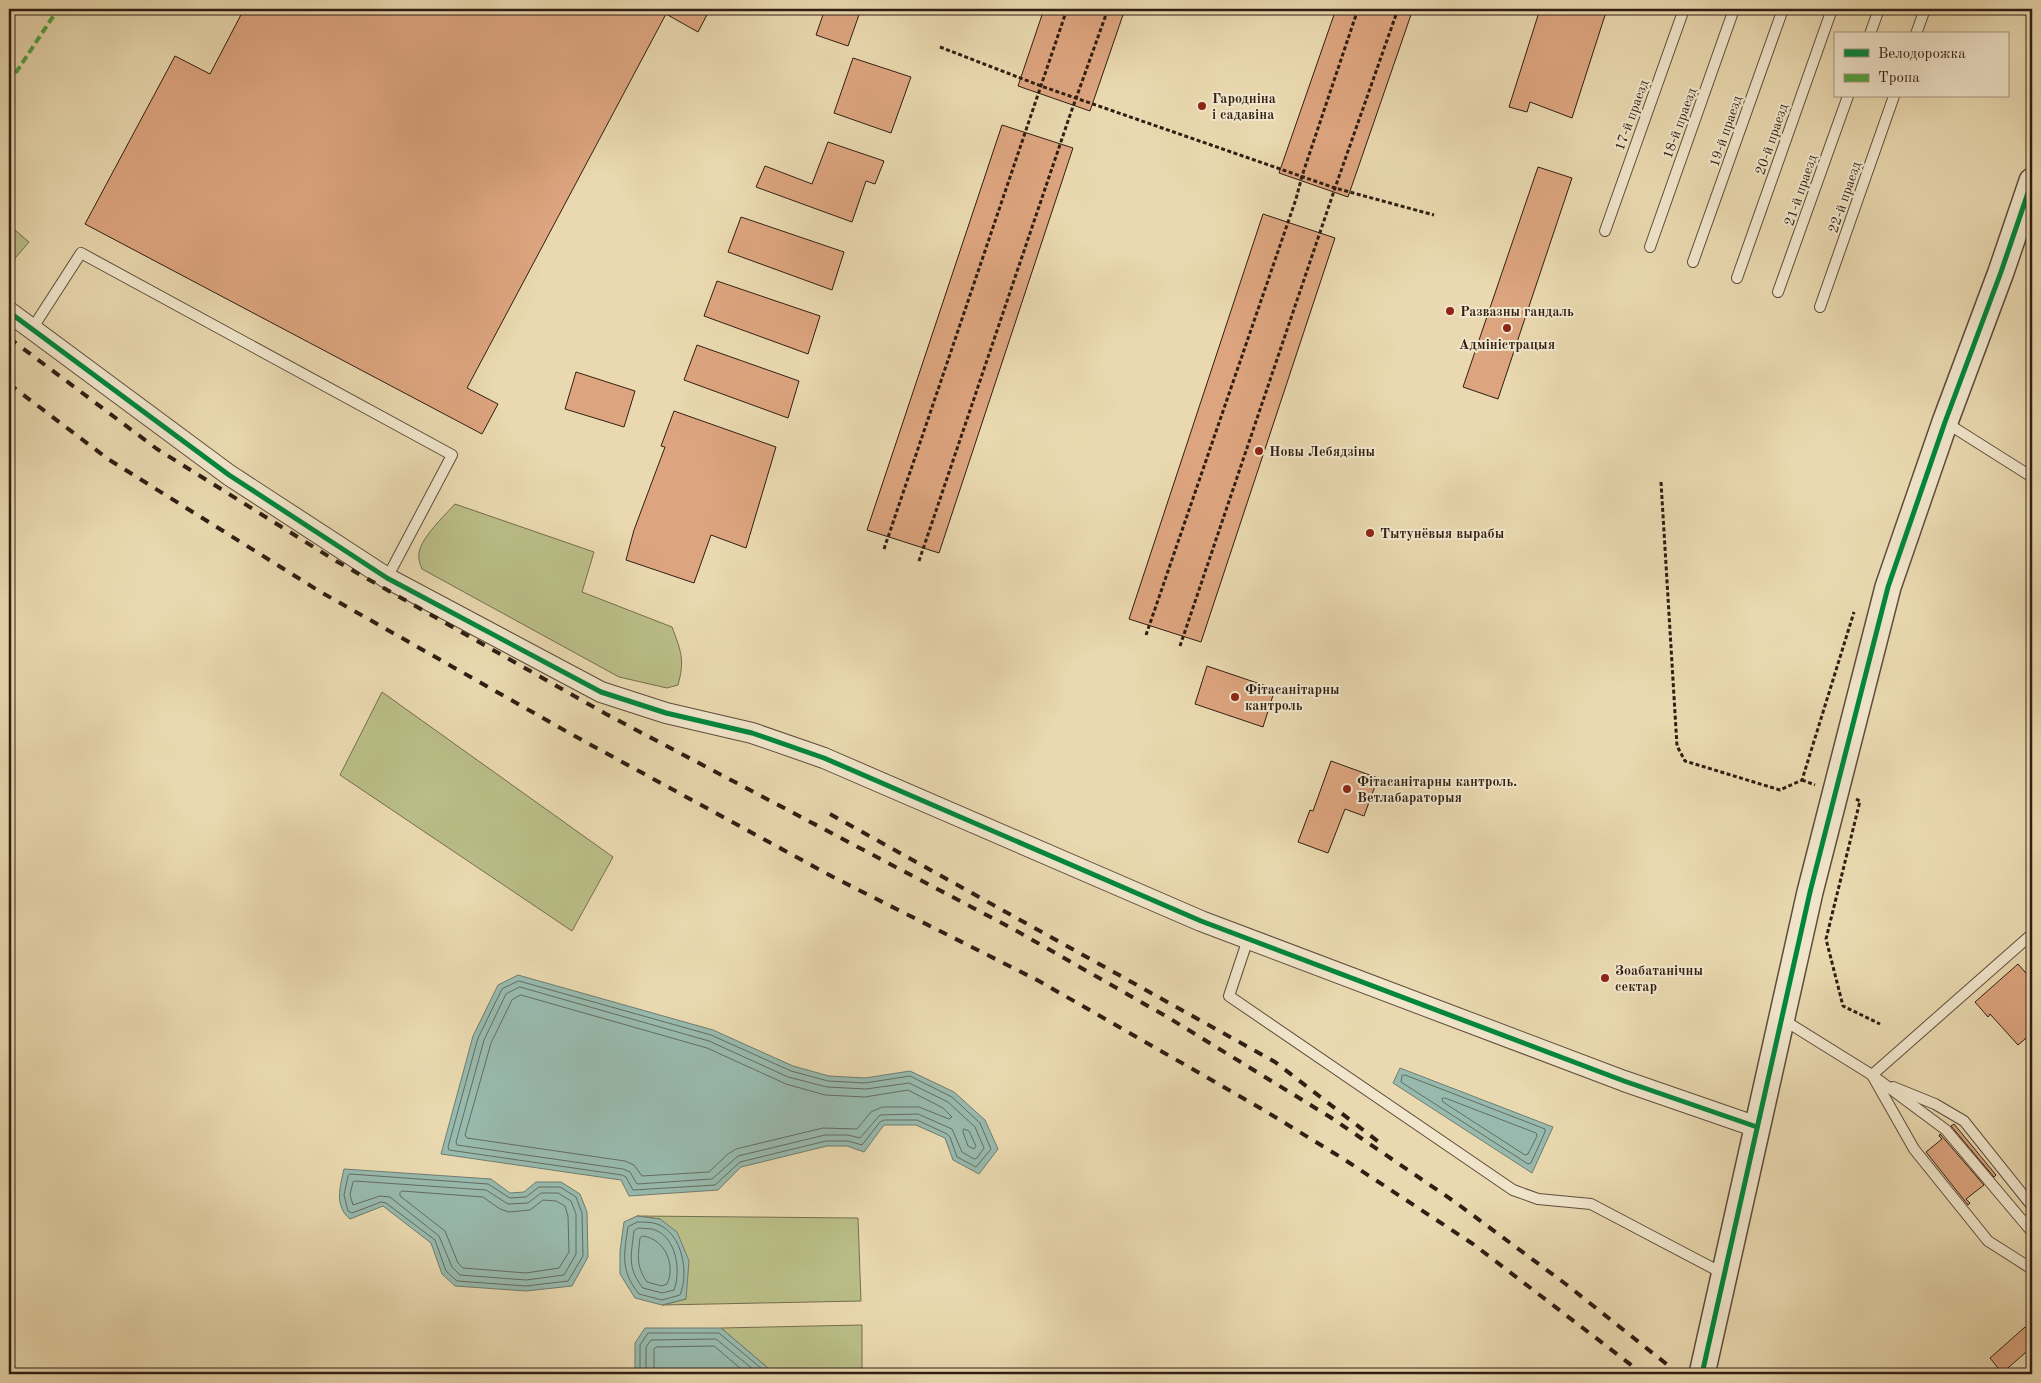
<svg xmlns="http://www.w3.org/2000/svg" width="2041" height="1383" font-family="'Old Standard TT',serif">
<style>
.green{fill:#babe88;stroke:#756e4e}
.water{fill:#98baae;stroke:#6e7c70}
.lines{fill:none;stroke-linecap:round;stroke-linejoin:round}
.shore{stroke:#646c60;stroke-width:1}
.building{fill:#dda57f;stroke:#301e13}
.service-casing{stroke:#5e4d3a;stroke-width:12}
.minor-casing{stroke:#5e4d3a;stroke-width:22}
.tertiary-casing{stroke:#5e4d3a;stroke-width:28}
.path{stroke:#301e13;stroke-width:3;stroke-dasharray:4 2.5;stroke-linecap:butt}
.service{stroke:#f1e6cc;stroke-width:10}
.minor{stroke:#f1e6cc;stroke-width:20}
.tertiary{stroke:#f1e6cc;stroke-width:25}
.rail{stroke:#301e13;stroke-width:4;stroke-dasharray:9 9;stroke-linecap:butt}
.quiet{stroke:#52a23f;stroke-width:4;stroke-dasharray:8 4;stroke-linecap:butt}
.cycleway-casing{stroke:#f1e6cc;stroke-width:8}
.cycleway{stroke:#00873e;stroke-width:5}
.poi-dot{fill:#8f2418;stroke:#f1e6cc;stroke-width:2}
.labels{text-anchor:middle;stroke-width:4;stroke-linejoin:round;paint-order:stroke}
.poi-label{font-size:14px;font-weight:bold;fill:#301e13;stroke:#f1e6cc;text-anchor:start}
.street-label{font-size:14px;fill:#301e13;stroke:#f1e6cc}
</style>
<rect width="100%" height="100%" fill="#ead9b0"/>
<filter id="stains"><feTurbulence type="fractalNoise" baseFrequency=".004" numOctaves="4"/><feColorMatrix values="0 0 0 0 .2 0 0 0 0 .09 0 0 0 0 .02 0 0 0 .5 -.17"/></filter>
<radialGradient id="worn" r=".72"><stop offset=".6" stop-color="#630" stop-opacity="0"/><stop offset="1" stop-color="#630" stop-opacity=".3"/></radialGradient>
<g class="green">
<path d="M9,225L29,242L11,263L9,260Z"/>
<path d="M455,504L594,552L582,592L672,627C681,651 685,660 678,685L667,688L619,677L422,569C420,564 418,559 419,553C421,538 444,516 455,504Z"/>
<path d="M382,692L613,857L572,931L340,775Z"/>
<path d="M637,1216L858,1218L861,1301L662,1305L686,1299L660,1219Z"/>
<path d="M862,1325V1374H775L721,1328Z"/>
</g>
<g class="water">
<path d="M518,975L713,1030L793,1066L829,1076L865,1078L910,1071L954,1092L985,1120L998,1149L979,1174L953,1160L945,1138L916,1125H884L864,1152L847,1146H827L741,1167L718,1190L629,1196L621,1180L441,1154L473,1036L498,985Z"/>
<path d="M1400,1068L1553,1127L1532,1173L1393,1083Z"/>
<path d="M344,1169L491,1179L510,1193L524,1192L536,1182H561L580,1194L587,1212L588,1257L572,1286L526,1291L455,1286L442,1274L431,1243L383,1206L350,1219C334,1206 340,1187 344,1169Z"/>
<path d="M637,1216L660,1219L677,1232L689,1261L686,1299L662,1305L635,1298L620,1274V1251L624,1222Z"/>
<path d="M645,1328H721L775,1374H635V1343Z"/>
</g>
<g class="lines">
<g class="shore">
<path d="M519,981L711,1035L791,1071L828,1081L865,1083L910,1076L952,1097L980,1123L991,1149L976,1167L957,1157L950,1137L947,1134L917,1120H884L880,1122L862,1145L848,1141H826L740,1162L715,1185L633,1190L626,1177L622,1175L449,1150L448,1147L478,1038L502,989Z"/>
<path d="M520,987L709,1041L788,1077L827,1087L866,1089L909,1083L948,1102L975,1127L984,1148L977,1158L974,1159L962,1152L952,1129L918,1114L880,1115L860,1138L848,1135H825L738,1156L712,1179L637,1184L630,1172L623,1169L457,1145L456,1142L484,1040L506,994Z"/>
<path d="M521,995L707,1048L786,1084L825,1095L865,1097L908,1090L943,1108L952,1117L949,1119L919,1107H882L871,1112L857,1129L823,1128L736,1149L728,1154L709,1172L642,1176L634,1165L625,1161L467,1138L465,1135L491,1043L512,1000Z"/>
<path d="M1405,1075L1545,1129V1132L1531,1163L1528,1164L1401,1082L1402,1076Z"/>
<path d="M1445,1098L1536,1133L1537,1136L1528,1154L1525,1155L1443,1102L1442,1099Z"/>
<path d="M964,1129L969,1131L976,1146L974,1149L968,1146L963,1132Z"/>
<path d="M350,1174L488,1184L510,1198L526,1197L539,1187H560L576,1197L582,1213L583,1256L568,1281L526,1286L457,1281L446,1271L435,1240L386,1203L381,1202L352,1213L348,1211L344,1195L348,1176Z"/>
<path d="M355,1181L486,1190L508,1204L528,1203L541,1193H558L571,1201L576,1214V1254L564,1275L526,1280L460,1275L452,1267L439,1236L390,1197L380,1196L353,1205L350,1195L353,1182Z"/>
<path d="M402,1191L483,1197L500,1209L509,1212L530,1210L543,1200L556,1201L565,1206L568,1216L569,1252L559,1268L526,1273L463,1268L458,1263L445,1231L400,1196V1193Z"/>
<path d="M638,1222C644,1222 652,1222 657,1224C683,1233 689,1274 680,1295L662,1300L639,1294C620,1270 624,1255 628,1227Z"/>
<path d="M639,1228C644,1229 651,1228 655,1230C677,1238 681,1272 674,1290L662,1293L643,1288C627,1268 631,1256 634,1231Z"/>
<path d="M643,1236C665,1239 676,1265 667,1284L662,1286L647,1282C636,1266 638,1256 640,1238Z"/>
<path d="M640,1374V1345L648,1333H719L768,1374"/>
<path d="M646,1374V1347L651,1340L716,1339L759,1374"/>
<path d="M654,1374V1349L656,1347L714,1346L747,1374"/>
</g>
</g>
<g class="building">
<path d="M244,9H710L698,32L666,14L467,388L498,404L482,434L85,224L175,56L210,74Z"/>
<path d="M825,9H861L848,46L816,35Z"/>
<path d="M1044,9H1125L1090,111L1018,86Z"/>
<path d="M1336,9H1413L1348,197L1279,173Z"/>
<path d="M1540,9H1607L1572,118L1530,102L1527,112L1509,107Z"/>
<path d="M853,58L911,77L891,133L834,113Z"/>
<path d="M1002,125L1073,148L939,553L867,530Z"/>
<path d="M828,142L884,161L875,184L866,181L852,222L756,187L765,166L812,184Z"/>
<path d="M1538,167L1572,178L1498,399L1463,387Z"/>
<path d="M1263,214L1335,238L1201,642L1129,619Z"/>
<path d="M741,217L844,252L832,290L728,252Z"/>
<path d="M717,281L820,316L808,354L704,316Z"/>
<path d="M697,345L799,381L788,418L684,380Z"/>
<path d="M576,372L635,391L624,427L565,409Z"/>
<path d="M674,411L776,447L746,548L711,535L694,583L626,560L634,530L665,447L661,446Z"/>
<path d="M1207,666L1275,689L1263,727L1195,704Z"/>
<path d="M1331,761L1378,778L1364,816L1345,809L1328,853L1298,842L1310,810L1313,811Z"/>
<path d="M2018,964L2032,980V1033L2018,1045L1990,1014L1988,1017L1975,1002Z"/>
<path d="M1954,1124L1996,1175L1994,1177L1951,1126Z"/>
<path d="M1940,1134L1984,1185L1966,1199L1970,1203L1968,1205L1926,1152L1942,1139L1939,1136Z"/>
<path d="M2025,1327L2032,1335V1347L2002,1373L1990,1358Z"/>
</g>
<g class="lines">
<defs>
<g id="service">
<path d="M1870,34L1879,9"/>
<path d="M1916,34L1925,9"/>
<path d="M1605,231L1684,9"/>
<path d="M1650,247L1734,9"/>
<path d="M1693,262L1783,9"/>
<path d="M1737,278L1832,9"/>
<path d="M1778,292L1848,96"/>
<path d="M1820,307L1894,96"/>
<path d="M32,329L81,253L452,455L387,578"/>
<path d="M1945,422L2032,477"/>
<path d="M2032,934L1872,1075L1914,1149L1988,1241L2032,1269"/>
<path d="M1248,939L1229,996L1513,1190L1538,1199L1591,1204L1724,1274"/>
<path d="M1782,1019L1872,1075L1946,1130L2032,1232"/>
<path d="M1893,1087L1935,1104L1964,1121L2032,1206"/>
</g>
<path id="minor" d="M9,312L229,475L387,578L601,692L666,713L752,733L824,758L1201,921L1624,1081L1757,1127"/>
<path id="tertiary" d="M1702,1374L1810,892L1888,587L1945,422L2001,272L2032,181"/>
</defs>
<use href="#service" class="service-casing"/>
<use href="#minor" class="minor-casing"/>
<use href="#tertiary" class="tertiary-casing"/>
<g class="path">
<path d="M940,47L1041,86L1335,188L1434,215"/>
<path d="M1661,482L1677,746L1685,761L1780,790L1802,780L1854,612"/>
<path d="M884,549L1067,9"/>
<path d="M919,561L1069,118L1108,9"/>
<path d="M1146,635L1296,199L1302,176L1358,9"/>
<path d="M1180,646L1335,188L1398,9"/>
<path d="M1802,780L1815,785"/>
<path d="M1856,799L1860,801L1826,939L1843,1006L1880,1024"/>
</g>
<use href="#service" class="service"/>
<use href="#minor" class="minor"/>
<use href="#tertiary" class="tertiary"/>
<g class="rail">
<path d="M9,338L157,449L336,561L606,714L1015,930L1169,1018L1330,1117L1455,1202L1567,1285L1679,1374"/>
<path d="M9,384L108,459L319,591L571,734L833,877L1039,981L1262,1109L1342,1158L1473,1244L1643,1374"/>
<path d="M830,814L1275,1062L1384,1146"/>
</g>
<path class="quiet" d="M9,83L58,9"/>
<defs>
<g id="cycleway">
<path d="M9,312L229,475L387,578L601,692L666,713L752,733L824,758L1201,921L1624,1081L1757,1127"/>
<path d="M1702,1374L1810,892L1888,587L1945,422L2001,272L2032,181"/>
</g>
</defs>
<use href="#cycleway" class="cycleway-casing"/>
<use href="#cycleway" class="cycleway"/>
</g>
<g class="poi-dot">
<circle cx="1202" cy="106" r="5"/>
<circle cx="1450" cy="311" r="5"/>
<circle cx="1507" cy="328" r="5"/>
<circle cx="1259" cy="451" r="5"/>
<circle cx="1370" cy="533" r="5"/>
<circle cx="1235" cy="697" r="5"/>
<circle cx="1347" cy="789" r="5"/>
<circle cx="1605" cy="978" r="5"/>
</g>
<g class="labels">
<g class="poi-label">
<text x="1212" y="103">Гародніна<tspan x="1212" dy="16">і садавіна</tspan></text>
<text x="1460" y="316">Развазны гандаль</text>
<text x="1507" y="349" text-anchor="middle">Адміністрацыя</text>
<text x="1269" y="456">Новы Лебядзіны</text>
<text x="1380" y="538">Тытунёвыя вырабы</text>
<text x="1245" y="694">Фітасанітарны<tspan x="1245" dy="16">кантроль</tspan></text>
<text x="1357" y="786">Фітасанітарны кантроль.<tspan x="1357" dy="16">Ветлабараторыя</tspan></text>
<text x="1615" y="975">Зоабатанічны<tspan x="1615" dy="16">сектар</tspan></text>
</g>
<g class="street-label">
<text transform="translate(1631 115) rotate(-70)" y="5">17-й праезд</text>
<text transform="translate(1679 123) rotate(-70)" y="5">18-й праезд</text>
<text transform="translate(1725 131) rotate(-71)" y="5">19-й праезд</text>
<text transform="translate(1771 139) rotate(-71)" y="5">20-й праезд</text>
<text transform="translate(1800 190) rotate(-71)" y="5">21-й праезд</text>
<text transform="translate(1844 197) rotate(-71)" y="5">22-й праезд</text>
</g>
</g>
<rect width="2041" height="1383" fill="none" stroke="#ead9b0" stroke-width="30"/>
<rect x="10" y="10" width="2021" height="1363" fill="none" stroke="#301e13" stroke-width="2.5"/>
<rect x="15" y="15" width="2011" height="1353" fill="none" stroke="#301e13"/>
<rect x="1834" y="32" width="175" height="65" fill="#f1e6cc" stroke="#a49682"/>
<rect x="1844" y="49" width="25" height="8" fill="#00873e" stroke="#a49682"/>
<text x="1878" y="58" font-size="15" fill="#301e13">Велодорожка</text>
<rect x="1844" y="74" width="25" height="8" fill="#52a23f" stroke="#a49682"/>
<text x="1878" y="82" font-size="15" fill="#301e13">Тропа</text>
<rect width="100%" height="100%" filter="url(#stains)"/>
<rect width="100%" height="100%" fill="url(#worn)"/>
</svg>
